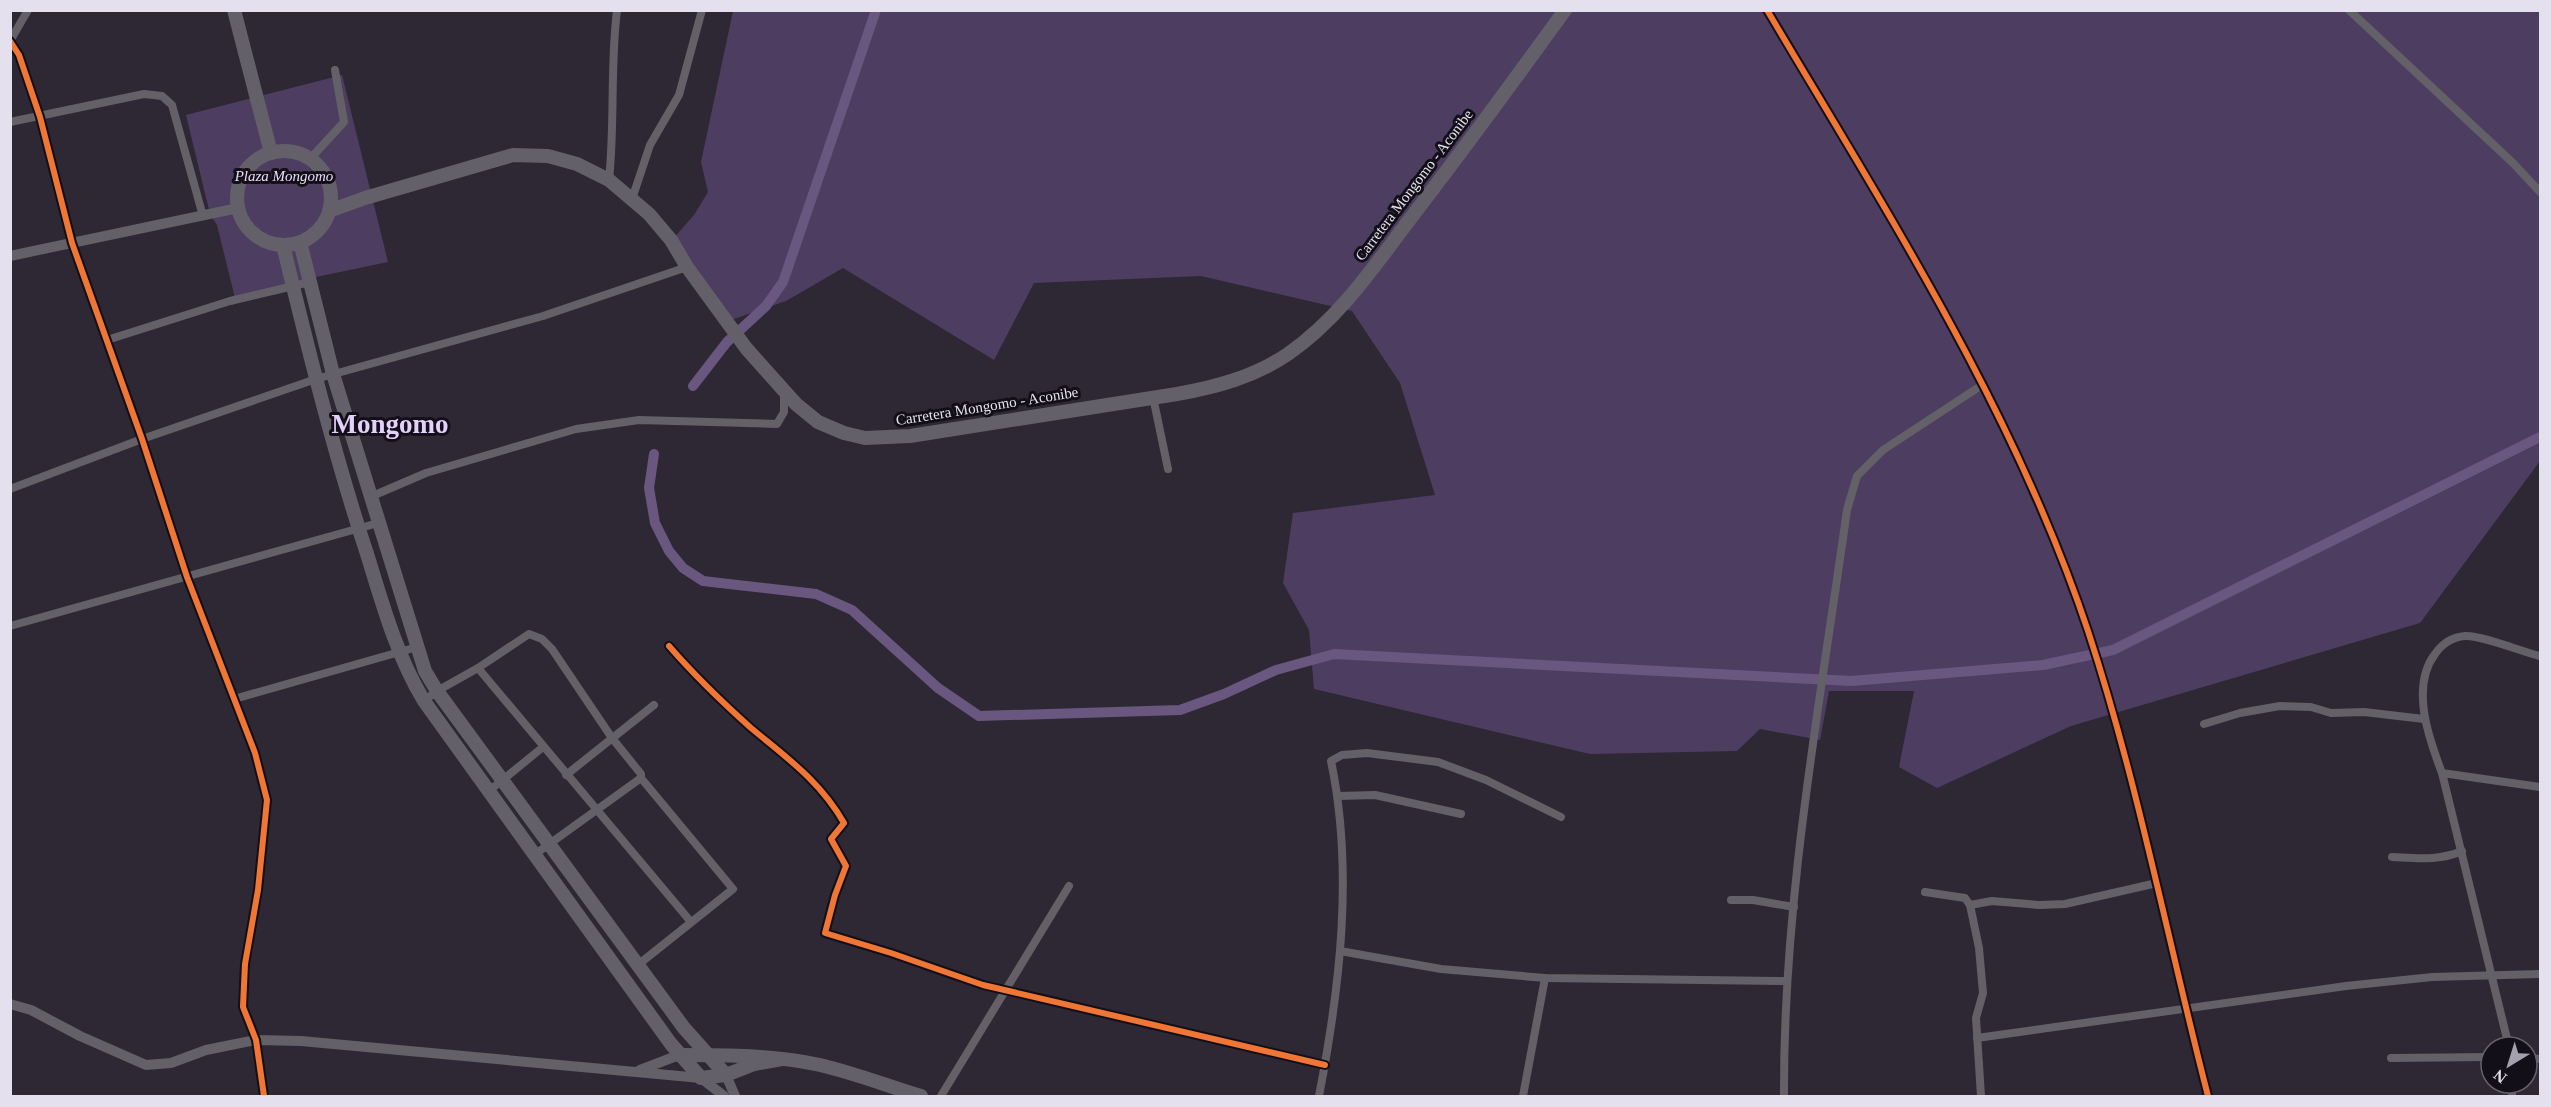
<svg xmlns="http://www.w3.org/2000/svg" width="2551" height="1107" font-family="'Times New Roman',serif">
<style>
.green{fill:#4d3e61}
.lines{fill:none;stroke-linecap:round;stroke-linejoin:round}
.canal{stroke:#695780;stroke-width:10}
.minor{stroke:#636067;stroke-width:8}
.tertiary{stroke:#636067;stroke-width:10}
.primary{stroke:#64606a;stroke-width:14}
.cycleway-casing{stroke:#130f18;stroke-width:10}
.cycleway{stroke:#f07635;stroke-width:6}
.labels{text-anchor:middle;stroke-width:6;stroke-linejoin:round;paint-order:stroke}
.park-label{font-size:15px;font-style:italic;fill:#e9ddfa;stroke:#130f18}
.street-label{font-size:15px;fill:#e5e0ee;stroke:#130f18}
.town-label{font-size:27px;font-weight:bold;fill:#e3d1fb;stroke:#130f18}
</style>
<rect width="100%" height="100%" fill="#2d2833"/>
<g class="green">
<path d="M733,11H2540V461L2420,623L2071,726L1937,788L1899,767L1914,691H1829L1820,740L1760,729L1737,751L1590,754L1314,689L1309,630L1283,583L1293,513L1435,495L1400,383L1352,311L1201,276L1034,283L994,360L843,268L786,301L731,320L673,239L694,215L708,192L701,162Z"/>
<path d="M342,75L388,262L311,278L235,298L217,225L210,214L186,115Z"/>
</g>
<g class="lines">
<g class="canal">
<path d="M693,386L727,342L766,306L783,282L876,10"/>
<path d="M654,454L649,488L655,523L669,551L683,568L703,581L816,594L852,610L938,688L979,716L1180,710L1224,694L1276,670L1334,654L1851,681L2043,665L2113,650L2540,437"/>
</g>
<g class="minor">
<path d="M1767,10C1886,211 2014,409 2088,631C2138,783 2168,942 2208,1096"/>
<path d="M2349,10L2513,163L2540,192"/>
<path d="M10,41L19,55L40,117L72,243L142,439L187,577L255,753L267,800L258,890L245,964L243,1007L256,1040L264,1096"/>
<path d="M10,41L28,10"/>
<path d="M10,122L144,94L162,96L172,105L203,216"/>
<path d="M310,159L344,122L335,70"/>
<path d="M609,180C615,123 610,67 617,10"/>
<path d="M632,199L650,145L679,95L702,10"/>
<path d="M107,340L230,301L310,282"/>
<path d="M1153,397L1168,469"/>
<path d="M10,489L142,439L316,379L543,316L687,267"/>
<path d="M370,497L426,473L576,429L639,420L777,424L784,412V392"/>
<path d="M10,626L378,523"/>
<path d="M669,646C695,676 722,702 751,728C787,758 820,781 844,823L831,839L846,866L835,895L825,933L891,953L983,985L1325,1065"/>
<path d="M478,668L691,922"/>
<path d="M234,699L417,647"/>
<path d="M424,701L437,691L478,668L529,634L542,639L552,649L612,738L641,774V778L733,889L639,964"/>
<path d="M2204,724L2240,713L2280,706L2311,707L2331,713L2364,712L2424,719"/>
<path d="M2442,773C2429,739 2410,687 2435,654C2442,644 2452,637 2465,636C2482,635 2522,652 2540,656"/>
<path d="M566,775L654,705"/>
<path d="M489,791L543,747"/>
<path d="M1338,796L1375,795L1461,814"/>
<path d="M534,855L641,778"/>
<path d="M2392,857C2416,858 2440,861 2462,851"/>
<path d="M1925,892L1965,898L1970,905L1979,948L1983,993L1976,1018L1981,1096"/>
<path d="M1731,900H1753L1794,907"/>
<path d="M1970,905L1992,901L2039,905L2065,904L2157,883"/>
<path d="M1340,951L1441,969L1545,978L1786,981"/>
<path d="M1977,1038L2346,986L2432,977L2540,974"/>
<path d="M2509,1047L2442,773L2540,787"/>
<path d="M2391,1058L2491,1057"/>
<path d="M2527,1058L2540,1059"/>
<path d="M2512,1083V1096"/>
<path d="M941,1096L1069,886"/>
<path d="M1319,1096C1340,987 1354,871 1331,761L1342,755L1367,753L1438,762L1486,780L1561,817"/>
<path d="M1523,1096L1545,978"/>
<path d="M1784,1096C1783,900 1820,704 1847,510L1857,476L1883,450L1982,385"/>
</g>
<g class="tertiary">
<path d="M10,256L238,208"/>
<path d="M10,1004L31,1010L80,1036L146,1065L171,1063L206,1050L256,1040L301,1041L701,1078L724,1096"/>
<path d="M640,1070L679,1055"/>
<path d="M726,1075L735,1096"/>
</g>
<g class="primary">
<path d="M234,10L271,153"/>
<circle cx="284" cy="198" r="47"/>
<path d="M329,211L365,198L513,155L548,156L577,164L609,180L649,214L671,240L687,267L746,348L796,404L818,422L844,433L865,438L910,436L1177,394C1216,387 1254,377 1288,354C1337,320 1371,271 1407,223C1461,153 1513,82 1565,10"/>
<path d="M300,242L333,374L425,671L437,691L684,1028L726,1075"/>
<path d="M283,245C308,349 334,454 368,557C383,606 397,656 424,701L671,1044L701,1078L726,1075L754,1064L782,1059"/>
<path d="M679,1055C726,1055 774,1055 820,1065C854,1073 888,1086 921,1096"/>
</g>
<defs>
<g id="cycleway">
<path d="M1767,10C1886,211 2014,409 2088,631C2138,783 2168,942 2208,1096"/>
<path d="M10,41L19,55L40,117L72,243L142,439L187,577L255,753L267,800L258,890L245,964L243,1007L256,1040L264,1096"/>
<path d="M669,646C695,676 722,702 751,728C787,758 820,781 844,823L831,839L846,866L835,895L825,933L891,953L983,985L1325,1065"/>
</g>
</defs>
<use href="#cycleway" class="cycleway-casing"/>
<use href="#cycleway" class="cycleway"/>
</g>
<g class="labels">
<g class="park-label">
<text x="284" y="181">Plaza Mongomo</text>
</g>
<g class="street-label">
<text transform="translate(1414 185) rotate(-53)" y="5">Carretera Mongomo - Aconibe</text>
<text transform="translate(987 406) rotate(-9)" y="5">Carretera Mongomo - Aconibe</text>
</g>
<g class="town-label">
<text x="390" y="433">Mongomo</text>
</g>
</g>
<rect width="2551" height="1107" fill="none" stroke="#e5e0ee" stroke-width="24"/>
<g transform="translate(2509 1065) rotate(218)"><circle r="28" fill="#130f18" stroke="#67636e" stroke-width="1.5"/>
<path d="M0-4.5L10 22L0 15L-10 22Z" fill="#a5a0ad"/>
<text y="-9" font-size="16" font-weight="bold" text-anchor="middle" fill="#e5e0ee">N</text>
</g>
</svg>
